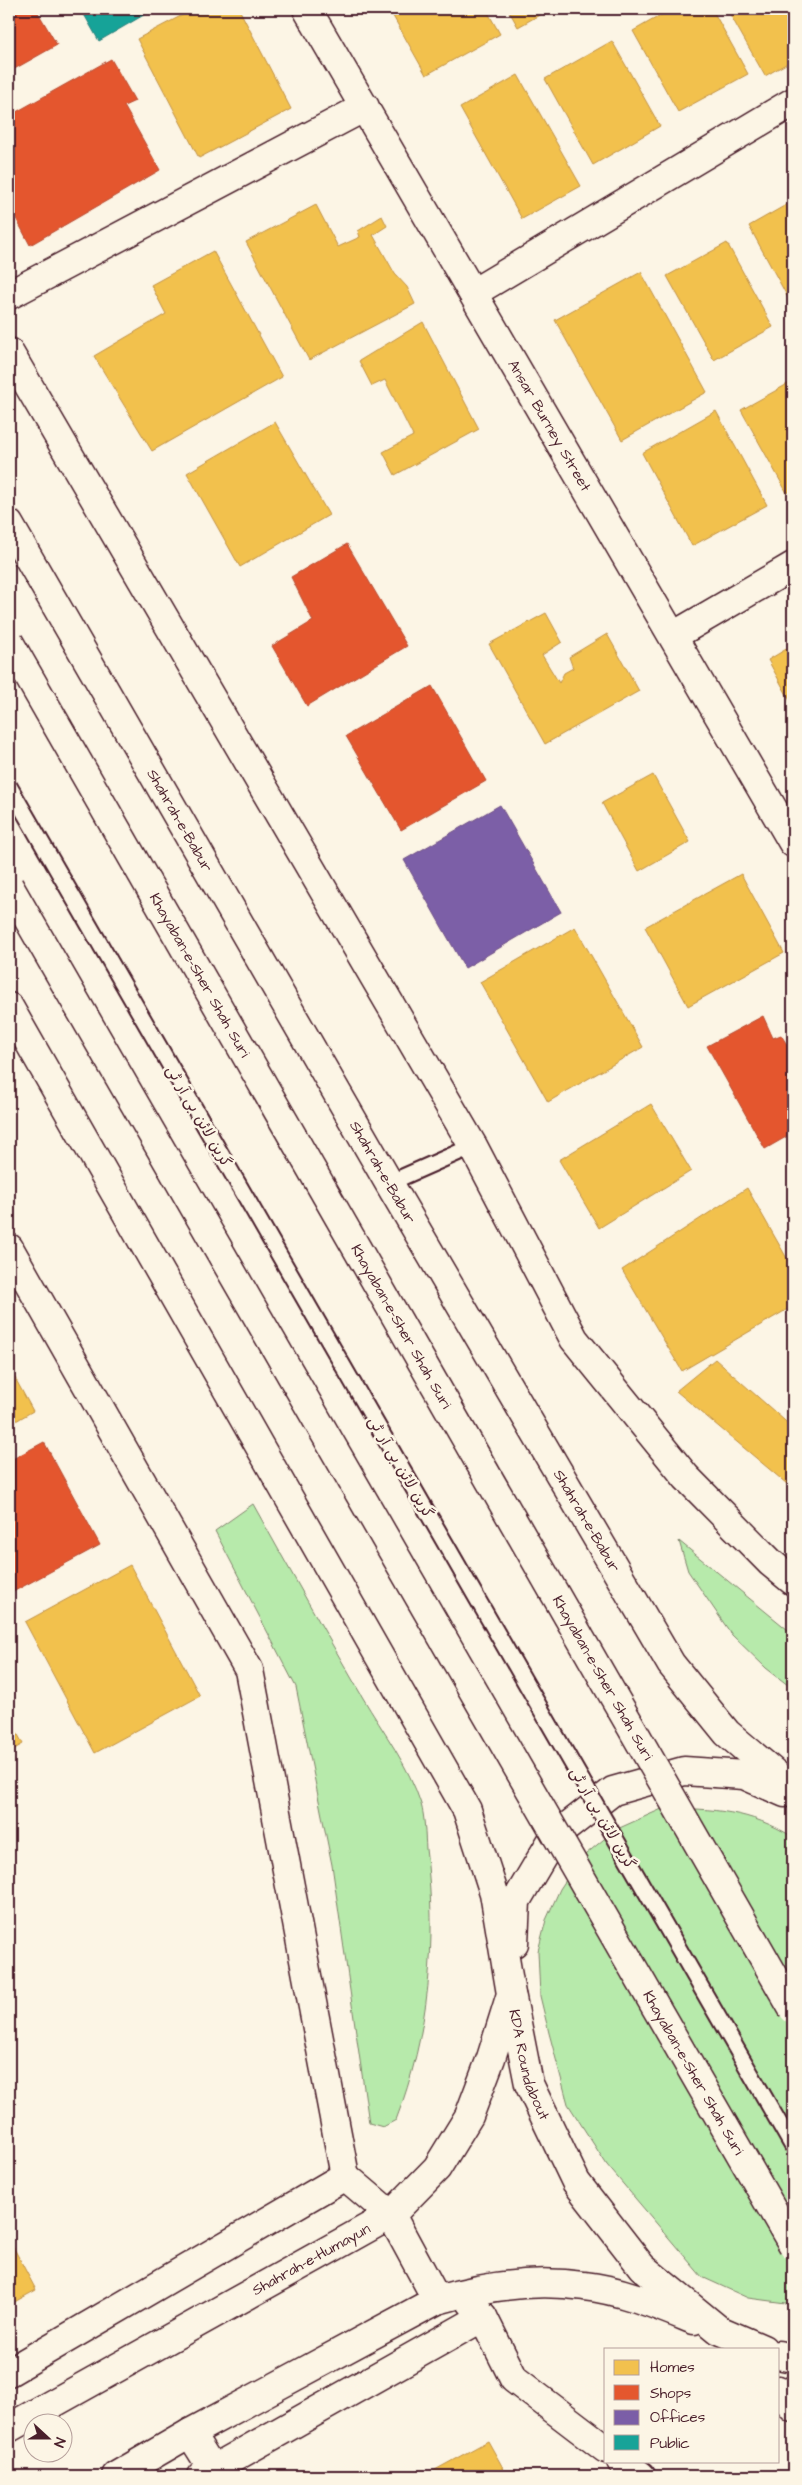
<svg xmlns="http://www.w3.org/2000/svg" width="802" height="2485" font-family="'Architects Daughter','Playpen Sans Arabic',sans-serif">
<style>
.green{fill:#b7eaab;stroke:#80846b}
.homes{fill:#f2c14e;stroke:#c09044}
.shops{fill:#e4572e;stroke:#b6462d}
.offices{fill:#7b5ea7;stroke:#6c4b82}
.public{fill:#17a398;stroke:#267b77}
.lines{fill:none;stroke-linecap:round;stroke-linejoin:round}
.lane-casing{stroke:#4a1f2b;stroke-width:19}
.street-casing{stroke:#4a1f2b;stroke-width:31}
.secondary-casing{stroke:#4a1f2b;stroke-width:31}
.lane{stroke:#fcf5e5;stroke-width:15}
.street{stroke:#fcf5e5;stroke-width:28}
.secondary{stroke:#fcf5e5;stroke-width:28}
.lane-bridge-casing{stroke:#4a1f2b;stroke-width:19;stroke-linecap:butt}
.primary-bridge-casing{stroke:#4a1f2b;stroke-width:31;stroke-linecap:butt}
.lane-bridge{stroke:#fcf5e5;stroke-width:15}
.primary-bridge{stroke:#fcf5e5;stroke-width:28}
.labels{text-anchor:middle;stroke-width:5;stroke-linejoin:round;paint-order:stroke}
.street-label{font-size:15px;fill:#4a1f2b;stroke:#fcf5e5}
</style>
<rect width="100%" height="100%" fill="#fcf5e5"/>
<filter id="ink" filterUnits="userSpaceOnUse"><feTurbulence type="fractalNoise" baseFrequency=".02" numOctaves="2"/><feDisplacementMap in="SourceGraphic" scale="10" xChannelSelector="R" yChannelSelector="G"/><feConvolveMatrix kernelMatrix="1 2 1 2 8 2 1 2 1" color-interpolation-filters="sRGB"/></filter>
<g filter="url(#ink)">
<g class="green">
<path d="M253,1504C289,1569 326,1634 363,1698C383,1732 409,1766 421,1804C425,1818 425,1835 426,1849C438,1939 429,2035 396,2120L383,2127L369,2123L332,1865L296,1687L215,1531Z"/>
<path d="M679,1541L793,1634V1689L766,1668L732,1635L688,1571Z"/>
<path d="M664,1808C714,1809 749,1810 793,1837V2304L748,2298L702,2277L607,2165L568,2104L549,2033L540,1996L538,1951L546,1920L560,1889L580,1859L615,1830Z"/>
</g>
<g class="homes">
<path d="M194,9H239L291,109L199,158L137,39Z"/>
<path d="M389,9H486L500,34L426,75Z"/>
<path d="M508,9H550L518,27Z"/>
<path d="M672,9H712L748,74L678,112L633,31Z"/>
<path d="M727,9H793V60L765,76Z"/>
<path d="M612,41L660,126L593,165L545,79Z"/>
<path d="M518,75L581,186L522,219L460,108Z"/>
<path d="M793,201V307L749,226Z"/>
<path d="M316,205L338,247L360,237L358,231L382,216L387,226L373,235L395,274L407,287L415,304L309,360L246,242Z"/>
<path d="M727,243L773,327L714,360L667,276Z"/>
<path d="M213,251L282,377L152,451L94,356L166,314L151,285Z"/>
<path d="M641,272L707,392L622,440L555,320Z"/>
<path d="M423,322L479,429L395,475L383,452L413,436L385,380L372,386L359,361Z"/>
<path d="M793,381V490L787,493L741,410Z"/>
<path d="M716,411L767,505L692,546L642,453Z"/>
<path d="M275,422L329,515L240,567L187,473Z"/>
<path d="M546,613L562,642L542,655L559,683L564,673L573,668L569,657L607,634L639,691L545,744L489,644Z"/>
<path d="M793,645V706L768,660Z"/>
<path d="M653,775L690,842L639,871L602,803Z"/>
<path d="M741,874L784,953L688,1006L645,927Z"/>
<path d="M575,927L643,1047L548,1102L480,982Z"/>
<path d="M651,1104L691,1171L599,1228L559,1160Z"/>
<path d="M747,1188L793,1269V1306L682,1371L622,1270Z"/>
<path d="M715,1359L793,1428V1489L676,1391Z"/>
<path d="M9,1367L33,1411L9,1425Z"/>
<path d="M130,1565L200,1696L95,1753L25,1622Z"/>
<path d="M9,1718L23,1744L9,1752Z"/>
<path d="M9,2239L36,2290L9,2305Z"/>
<path d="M488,2441L507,2475L504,2476H424Z"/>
</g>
<g class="shops">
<path d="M9,9H36L57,45L9,72Z"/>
<path d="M111,59L135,101L124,106L160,170L30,245L9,205V116Z"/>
<path d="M347,544L407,646L307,706L272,646L313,621L291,577Z"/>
<path d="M432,686L486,781L401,830L346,736Z"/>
<path d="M763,1016L773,1038L781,1035L793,1054V1133L765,1149L707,1046Z"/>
<path d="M44,1442L100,1545L9,1594V1461Z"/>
</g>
<path class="offices" d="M500,805L561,912L465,968L404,860Z"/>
<path class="public" d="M81,9H154L99,41Z"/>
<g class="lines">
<defs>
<path id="lane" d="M389,1183L473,1146"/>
<g id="street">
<path id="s1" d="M307,9L793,843"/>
<path d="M473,293L793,102"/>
<path d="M9,295L365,107"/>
<path d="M9,352L473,1146L574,1339L686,1477L771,1563L793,1581"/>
<path d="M673,636L793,566"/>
<path d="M9,1248L249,1670L345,2176"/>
<path d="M471,2302L483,2317L514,2379L606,2449"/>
<path d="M9,2372L345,2176L391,2215"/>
<path d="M621,2461L641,2476"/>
<path d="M201,2476L483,2317"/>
</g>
<g id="secondary">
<path id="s2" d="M9,524L389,1183L671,1664L727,1733L793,1789"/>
<path d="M9,1007L467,1810L494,1893L511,1994L491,2058L469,2116L437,2168L391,2215L9,2428"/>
<path d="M514,1943L516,1901L554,1837L613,1791L684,1771L744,1775L785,1793"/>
<path id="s3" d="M512,1998L529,2084L576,2182L642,2267L719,2330L763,2349"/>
<path d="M391,2215L437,2300"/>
<path d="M778,2355L793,2358"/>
<path d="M778,2390L793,2408"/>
<path d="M190,2433L217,2476"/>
<path d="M116,2476L190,2433L437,2300C485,2286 535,2279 584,2286C622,2290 659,2306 694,2320"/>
</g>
</defs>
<use href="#lane" class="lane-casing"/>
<use href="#street" class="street-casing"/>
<use href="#secondary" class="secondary-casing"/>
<use href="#lane" class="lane"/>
<use href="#street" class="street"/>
<use href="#secondary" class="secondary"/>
<defs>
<path id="lane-bridge" d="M9,786L793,2147"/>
<g id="primary-bridge">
<path id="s4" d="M9,642L793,2009"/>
<path id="s5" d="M9,886L793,2245"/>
</g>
</defs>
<use href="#lane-bridge" class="lane-bridge-casing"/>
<use href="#primary-bridge" class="primary-bridge-casing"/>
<use href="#lane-bridge" class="lane-bridge"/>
<use href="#primary-bridge" class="primary-bridge"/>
</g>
</g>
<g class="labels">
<g class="street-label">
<text dy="5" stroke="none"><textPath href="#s1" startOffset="482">Ansar Burney Street</textPath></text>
<text dy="5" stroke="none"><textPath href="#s2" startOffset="342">Shahrah-e-Babur</textPath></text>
<text dy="5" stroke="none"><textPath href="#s4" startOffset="384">Khayaban-e-Sher Shah Suri</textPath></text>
<text transform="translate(199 1116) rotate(60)" y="5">گرین لائن بی آر ٹی</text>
<text dy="5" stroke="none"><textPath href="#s2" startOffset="748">Shahrah-e-Babur</textPath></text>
<text dy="5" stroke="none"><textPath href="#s4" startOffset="789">Khayaban-e-Sher Shah Suri</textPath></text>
<text transform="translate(401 1467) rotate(60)" y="5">گرین لائن بی آر ٹی</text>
<text dy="5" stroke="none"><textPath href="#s2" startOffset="1152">Shahrah-e-Babur</textPath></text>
<text dy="5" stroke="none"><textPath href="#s4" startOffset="1194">Khayaban-e-Sher Shah Suri</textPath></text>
<text transform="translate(603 1818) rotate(60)" y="5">گرین لائن بی آر ٹی</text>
<text dy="5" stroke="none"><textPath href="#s3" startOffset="69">KDA Roundabout</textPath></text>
<text dy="5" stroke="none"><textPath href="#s5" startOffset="1370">Khayaban-e-Sher Shah Suri</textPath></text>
<text transform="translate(311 2259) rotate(-29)" y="5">Shahrah-e-Humayun</text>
</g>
</g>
<rect width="802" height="2485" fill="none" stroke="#fcf5e5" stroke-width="30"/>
<rect x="15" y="15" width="772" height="2455" fill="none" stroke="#4a1f2b" stroke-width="2" filter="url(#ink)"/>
<rect x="604" y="2348" width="175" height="115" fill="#fcf5e5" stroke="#b59f9b"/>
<rect x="614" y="2360" width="25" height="15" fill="#f2c14e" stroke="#b59f9b"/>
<text x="650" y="2372" font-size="15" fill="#4a1f2b">Homes</text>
<rect x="614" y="2385" width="25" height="15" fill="#e4572e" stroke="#b59f9b"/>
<text x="650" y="2398" font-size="15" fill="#4a1f2b">Shops</text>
<rect x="614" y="2410" width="25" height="15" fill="#7b5ea7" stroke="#b59f9b"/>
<text x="650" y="2422" font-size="15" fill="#4a1f2b">Offices</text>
<rect x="614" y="2435" width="25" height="15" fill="#17a398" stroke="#b59f9b"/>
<text x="650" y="2448" font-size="15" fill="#4a1f2b">Public</text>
<g transform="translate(48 2438) rotate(111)"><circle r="24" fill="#fcf5e5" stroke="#b59f9b"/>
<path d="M0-4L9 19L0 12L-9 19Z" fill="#4a1f2b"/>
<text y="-8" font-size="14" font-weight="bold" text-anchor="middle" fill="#4a1f2b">N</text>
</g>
</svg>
